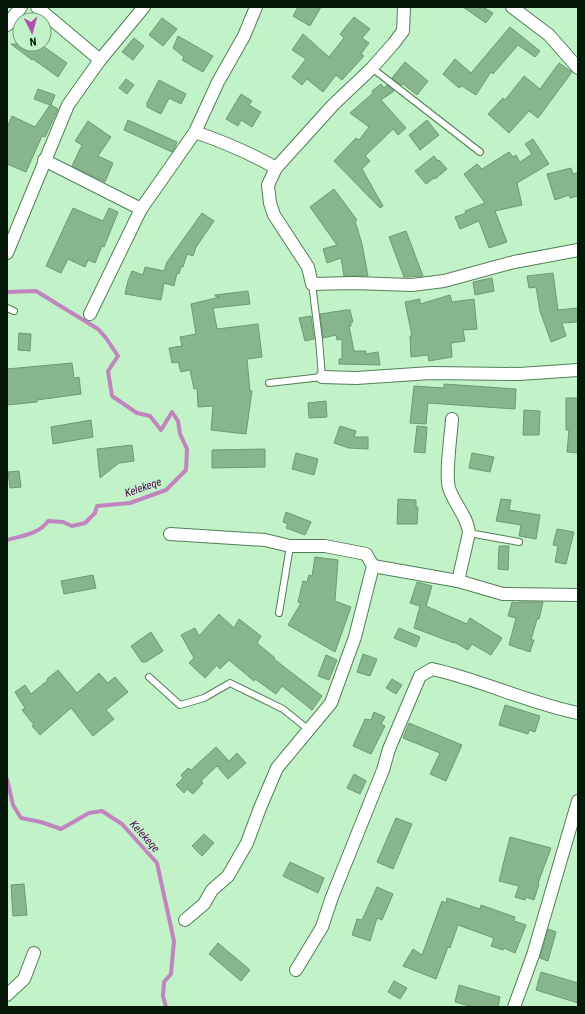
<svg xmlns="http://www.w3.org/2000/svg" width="585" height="1014" font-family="'Roboto Condensed',sans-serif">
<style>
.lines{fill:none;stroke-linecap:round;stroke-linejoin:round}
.stream{stroke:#c085be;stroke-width:4}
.building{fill:#87b68d;stroke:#6c9a72}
.service-casing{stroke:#527e58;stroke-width:8}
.minor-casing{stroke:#527e58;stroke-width:14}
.service{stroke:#fff;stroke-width:6}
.minor{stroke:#fff;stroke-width:12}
.labels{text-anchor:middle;stroke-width:3;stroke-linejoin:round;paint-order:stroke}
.water-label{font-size:11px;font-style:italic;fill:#510651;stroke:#c2f3c8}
</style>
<rect width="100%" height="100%" fill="#c2f3c8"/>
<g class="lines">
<g class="stream">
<path d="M7,292L36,291L98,329L106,338L118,356L108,371L112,396L137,413L150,416L161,430L172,412L178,421L180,434L187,449L186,470L166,490L130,503L97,506L95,513L85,523L72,526L63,522L48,521C40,534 20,536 7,540"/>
<path d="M7,779L13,805L21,818L41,822L61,829L89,813L102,811L122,824L157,863L174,941L171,974L164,982L163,996L166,1007"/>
</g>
</g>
<g class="building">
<path d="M298,7H321L310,26L293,16Z"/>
<path d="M463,7H483L493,13L486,23Z"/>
<path d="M354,17L370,29L362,38L369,43L361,54L364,56L342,80L336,75L323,92L307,79L302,85L292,77L306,59L292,50L303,34L329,57L344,38L340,34Z"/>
<path d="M162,18L177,29L163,46L149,35Z"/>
<path d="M510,27L540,51L535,57L518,45L493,74L491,72L476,95L462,86L459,88L443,74L455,59L471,73Z"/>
<path d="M178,36L213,56L203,72L182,60L184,57L173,48Z"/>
<path d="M134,38L144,46L133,60L122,52Z"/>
<path d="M11,44H40L67,63L58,77L33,59L32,60Z"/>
<path d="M405,62L428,81L417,95L403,84L401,85L392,78Z"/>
<path d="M559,63L572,72L538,118L529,111L509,133L488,114L503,98L505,100L524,76L540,89Z"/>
<path d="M126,79L134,85L127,94L119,88Z"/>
<path d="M159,80L186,94L181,104L169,98L161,114L147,107V103Z"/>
<path d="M381,84L384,88L387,85L394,91L381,100L406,128L398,135L393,129L365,156L370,161L362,169L383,206L380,208L334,161L356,138L359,140L369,127L350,113L373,93L372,91Z"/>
<path d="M38,89L55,95L51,105L58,109L45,137L42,136L26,172L7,164V127L12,116L35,127L50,105L34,99Z"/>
<path d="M241,94L252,101L249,105L261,112L252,127L241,120L238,126L226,119Z"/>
<path d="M128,120L177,142L174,149L172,152L124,130Z"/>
<path d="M427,120L439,135L420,150L409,135Z"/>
<path d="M88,121L111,137L98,156L113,163L105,182L72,166L82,145L75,141Z"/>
<path d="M533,139L549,164L517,183L522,205L495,211L507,242L489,248L479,221L460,229L455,217L466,213L465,211L485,203L464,174L477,164L482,169L509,152L513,157L516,155L520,162L532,154L525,144Z"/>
<path d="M434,156L438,161L439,160L447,169L435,179L434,178L426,184L415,171Z"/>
<path d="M571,168L573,174L578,173V196L570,198L569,195L555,200L547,174Z"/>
<path d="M334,189L357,220L355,221L362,244L368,276H344L341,258L327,263L323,249L337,245L310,207Z"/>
<path d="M73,208L103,221L109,208L118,212L104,247L102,246L95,263L88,260L85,267L68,259L61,273L46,266Z"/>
<path d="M202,213L214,221L196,247L193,256L187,254L183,267H181L179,274L177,273L174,286L164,283L161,300L125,294L128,281L132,271L143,275L145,267L164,271L167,262Z"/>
<path d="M406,231L423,276H422L404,277L389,237Z"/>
<path d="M553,273L558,310L578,308V322L562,323L566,336L551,342L540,311L536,287L529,288L527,276Z"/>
<path d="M492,278L494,291L475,295L473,282Z"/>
<path d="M248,291L250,304L213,308L217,329L258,324L262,357L247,359L250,391H252L246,434L211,430L213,406L198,407L197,388L194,389L190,370L181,372L178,362L172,363L169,348L182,346L180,337L196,334L191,304L220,297L215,296V295Z"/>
<path d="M450,295L452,302L474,299L477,329L463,330L465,341L451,343L452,357L429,361L428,355L411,357L410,336H412L405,302L420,299V304Z"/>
<path d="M346,310H350L353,322H351V326H349L354,351H366V354L378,352L380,365L339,364V359H342V339L337,340L336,335L323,338L320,314Z"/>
<path d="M311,316L314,339L305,341L299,318Z"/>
<path d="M19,333L31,334L30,351L18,350Z"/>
<path d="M72,363L74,378L79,377L81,394L37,400V402L7,405V369Z"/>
<path d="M444,384L516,389L515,409L428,403L426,424L410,423L414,386L444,388Z"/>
<path d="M566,398H578V453L567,452L569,430H566Z"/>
<path d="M326,401L327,417L309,418L308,403Z"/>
<path d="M524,410L540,411L539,435H523Z"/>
<path d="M91,420L93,437L53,444L51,427Z"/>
<path d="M340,426L356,431L354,437H368V449L349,448L334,443Z"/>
<path d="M417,426L427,427L425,453L414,452Z"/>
<path d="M132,445L134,461L119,463L100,478L97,449Z"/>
<path d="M265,449V467L212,468V450Z"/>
<path d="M296,453L318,459L314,475L292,469Z"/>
<path d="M472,453L494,457L490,472L469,468Z"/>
<path d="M19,471L21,487L10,488L8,472Z"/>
<path d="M398,499L416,500V507H418L417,524H397Z"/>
<path d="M501,499L511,500L509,510L540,515L536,539L519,536L521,525L496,521Z"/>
<path d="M286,512L311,522L305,535L286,528L288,524L283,522Z"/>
<path d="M557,529L574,532L566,564L555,562L558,546L553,545Z"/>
<path d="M499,546H509L508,570L498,569Z"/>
<path d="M315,557L338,560L335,601L351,607L335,652L288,625L301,603L298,602L303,581L307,582L309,575L312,576Z"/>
<path d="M93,575L96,588L64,594L61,581Z"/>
<path d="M417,582L432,586L426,606L467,624L470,618L502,638L491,655L472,644L468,650L454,642V643L414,628L420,606L410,603Z"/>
<path d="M512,602L518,603V602H543L539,619H537L531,640H534L530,652L509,645L516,618L508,616Z"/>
<path d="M219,614L234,628L239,619L261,636L257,643L275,658L274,659L322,696L312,710L282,686L276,694L255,679L254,681L229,660L220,669L217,665L205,678L189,663L194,658L181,635L195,628L199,636Z"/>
<path d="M399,628L420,637L416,647L394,638Z"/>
<path d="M151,632L163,651L146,662H142L131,646Z"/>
<path d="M363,654L377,659L370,676L357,672Z"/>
<path d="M326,655L337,660L329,680L318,676Z"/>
<path d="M58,670L77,693L99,673L108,683L115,677L128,692L106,710L114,719L93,736L71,708L40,735L32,726L34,725L22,710L25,708L15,692L25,685L31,694L48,680L47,679Z"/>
<path d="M392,679L402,685L396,694L386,688Z"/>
<path d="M505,705L540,716L535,732L529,730L528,734L499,725Z"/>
<path d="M374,712L385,717L381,724L385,726L371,754L353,746L365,719L371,720Z"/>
<path d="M409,723L462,745L446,781L430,774L440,753L403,738Z"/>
<path d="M216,747L229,761L237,753L246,763L228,779L217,766L201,781L203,783L193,794L187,789L184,793L176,785L183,778L181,775L188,768L191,770Z"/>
<path d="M354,774L366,781L360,794L347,788Z"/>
<path d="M396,818L412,824L393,869L377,862Z"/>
<path d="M204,834L214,843L202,856L192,846Z"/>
<path d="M510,837L551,848L538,883L539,884L534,900L526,897L525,900L515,897L519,886L499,881Z"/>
<path d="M290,862L324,878L318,893L283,876Z"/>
<path d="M24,884L27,915L13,916L11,885Z"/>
<path d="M377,887L393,894L382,920L377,918L370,941L352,935L357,919L362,920Z"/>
<path d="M447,898L480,909L481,905L495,910L515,917L514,921L526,925L515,953L504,948L503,950L491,946L494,938L458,925L450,948L448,947L436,979L403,966L413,949L422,955L442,901L446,903Z"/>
<path d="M548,929L556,932L548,961L540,958Z"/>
<path d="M218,943L250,970L241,981L209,954Z"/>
<path d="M541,972L578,983V1003L536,990Z"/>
<path d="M394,981L407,988L400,999L388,992Z"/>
<path d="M459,985L500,997L498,1007H473L455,1002Z"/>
</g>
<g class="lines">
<defs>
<g id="service">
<path d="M372,68L480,152"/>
<path d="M7,308L14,311"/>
<path d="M269,383L322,377L319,340L312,284"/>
<path d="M469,533L519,542"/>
<path d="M279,613L290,546"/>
<path d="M149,677L180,705L204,698L230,683L283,709L309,730"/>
</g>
<g id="minor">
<path d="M37,7L100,60"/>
<path d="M404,7L403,31L394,43L372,68L333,105L276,168L268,185L270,203L274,215L308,267L312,284L354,283L412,285L444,281L514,262L578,250"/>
<path d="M512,7L549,35L578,68"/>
<path d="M7,25L21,7"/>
<path d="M195,132C224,142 250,153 276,168"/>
<path d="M44,160L141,209"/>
<path d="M7,253L68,105L100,60L144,7"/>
<path d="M90,314L141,209L195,132L218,82L244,36L256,7"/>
<path d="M322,377L356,378L431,373L519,374L578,370"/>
<path d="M452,419C451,436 445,474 449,488C454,504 468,517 469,533L458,581"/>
<path d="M170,534L265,540L290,546H325L366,554L373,566L355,637L331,703L277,768L260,808L247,843L228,876L212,890L204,904L185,920"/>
<path d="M373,566L458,581L503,594L578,595"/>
<path d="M296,970L322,927L332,897L383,770L389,749L420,676L432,669C482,680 528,703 578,713"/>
<path d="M7,995L24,979L34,953"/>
<path d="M514,1007L533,955L578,801"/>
</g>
</defs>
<use href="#service" class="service-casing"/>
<use href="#minor" class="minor-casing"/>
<use href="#service" class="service"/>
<use href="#minor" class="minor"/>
</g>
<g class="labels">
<g class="water-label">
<text transform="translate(143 487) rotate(-19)" y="4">Kelekeqe</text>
<text transform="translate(145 836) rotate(48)" y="4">Kelekeqe</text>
</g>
</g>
<rect width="585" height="1014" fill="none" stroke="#061809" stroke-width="16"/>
<g transform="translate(32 32) rotate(174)"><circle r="19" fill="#c2f3c8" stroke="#779b7c"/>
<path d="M0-3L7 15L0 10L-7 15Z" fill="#b34db1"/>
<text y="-6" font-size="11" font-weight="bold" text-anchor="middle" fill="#061809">N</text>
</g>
</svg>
